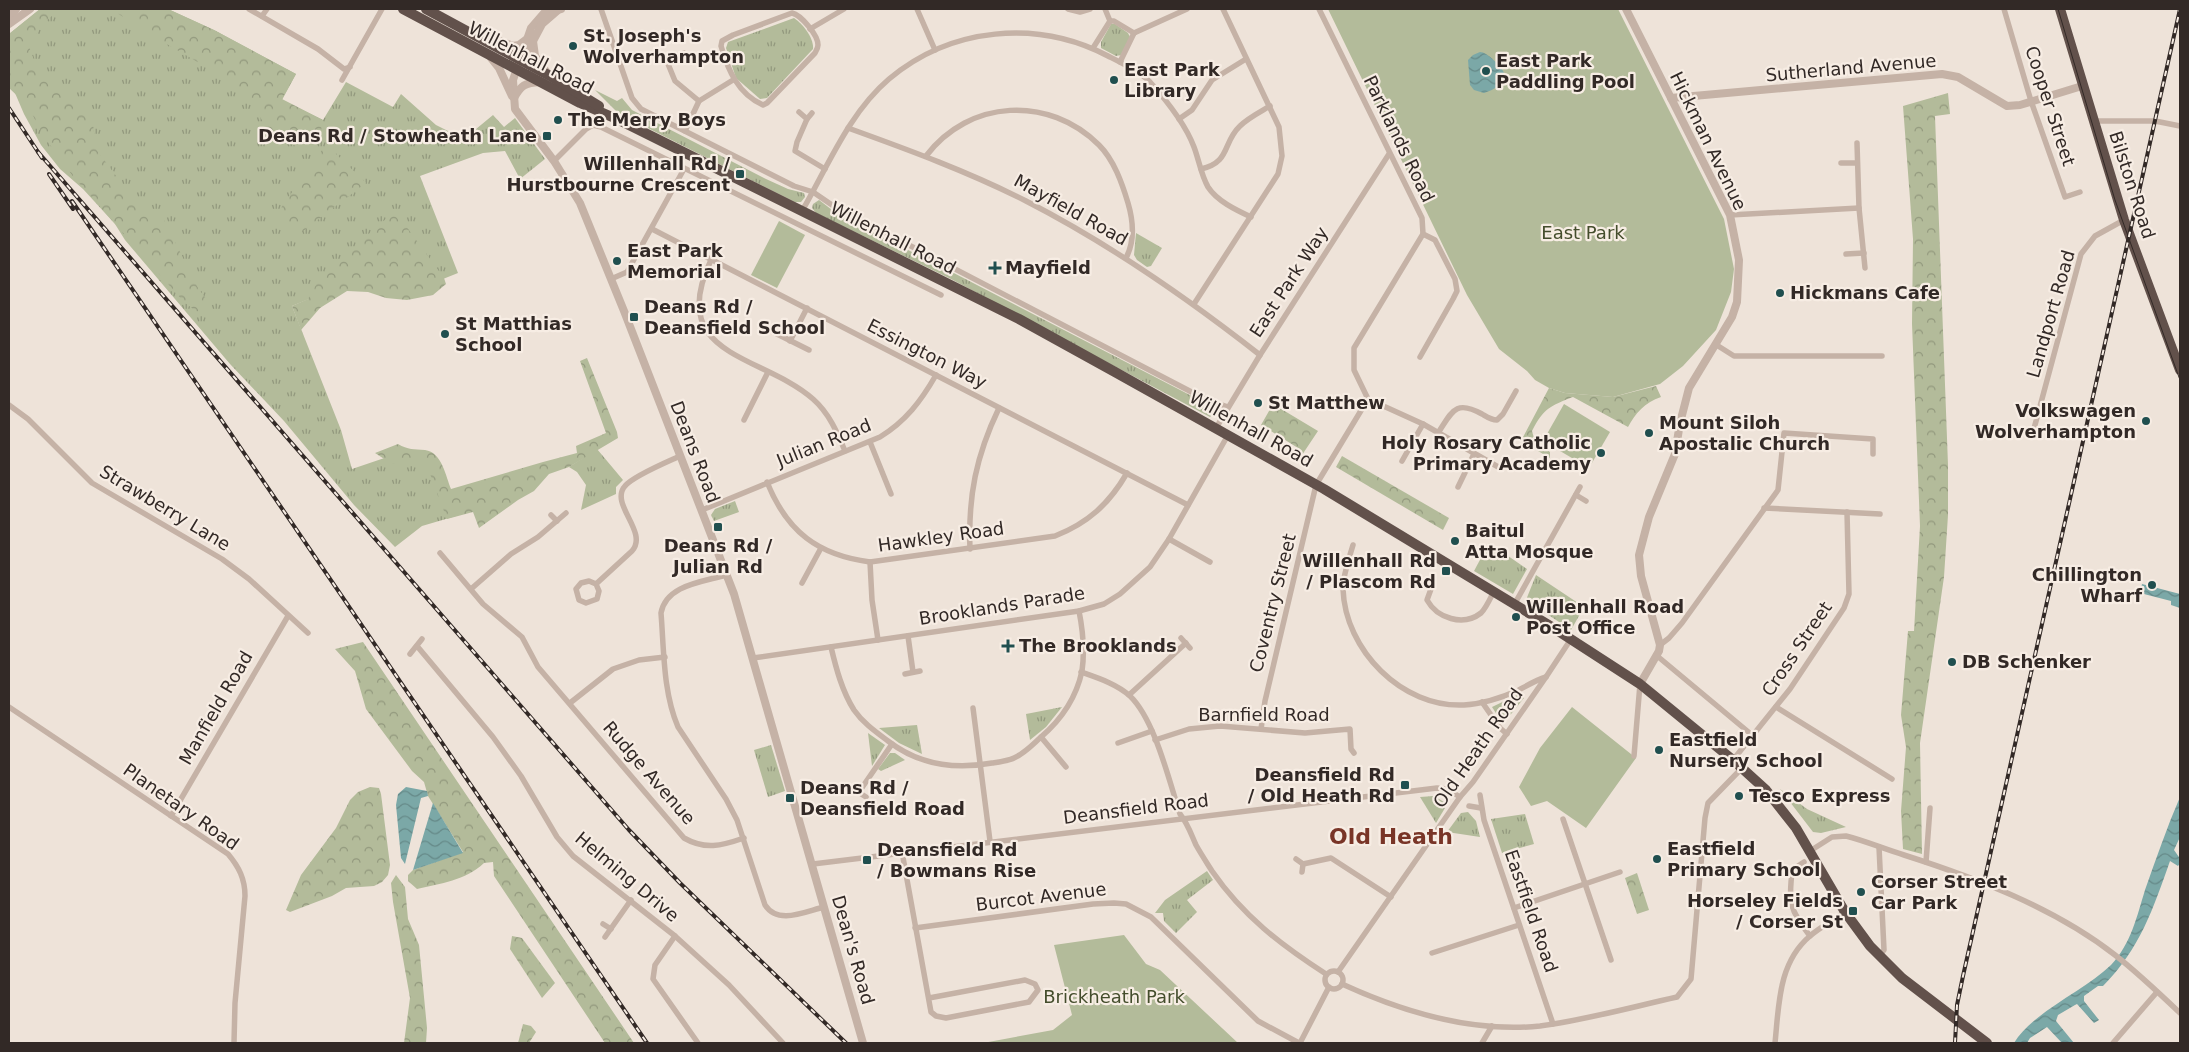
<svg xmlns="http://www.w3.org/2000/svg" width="2189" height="1052" font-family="'DejaVu Sans',sans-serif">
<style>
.grass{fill:url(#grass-tufts)}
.forest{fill:url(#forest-crowns)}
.green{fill:#b3bb9a}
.water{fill:url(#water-waves)}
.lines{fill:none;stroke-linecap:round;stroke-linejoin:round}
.minor{stroke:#c5b2a6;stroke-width:5.5}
.tertiary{stroke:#c5b2a6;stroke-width:8}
.trunk{stroke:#62514b;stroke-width:10}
.tram{stroke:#322926;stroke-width:1}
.rail-casing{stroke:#322926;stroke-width:4}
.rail{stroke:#f7ede4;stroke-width:2;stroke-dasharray:5.5;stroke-linecap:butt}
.poi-dot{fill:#204f4f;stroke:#f7ede4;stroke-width:2}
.labels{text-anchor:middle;stroke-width:4.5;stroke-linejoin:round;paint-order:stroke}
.poi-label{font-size:18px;font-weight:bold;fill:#322926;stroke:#f7ede4;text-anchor:start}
.street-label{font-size:18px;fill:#322926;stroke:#f7ede4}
.park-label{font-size:18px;fill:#444d2c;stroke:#f7ede4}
.district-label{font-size:22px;font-weight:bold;fill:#793527;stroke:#f7ede4}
</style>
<defs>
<pattern id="grass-tufts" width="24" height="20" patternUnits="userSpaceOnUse" patternTransform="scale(1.25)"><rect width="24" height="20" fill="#b3bb9a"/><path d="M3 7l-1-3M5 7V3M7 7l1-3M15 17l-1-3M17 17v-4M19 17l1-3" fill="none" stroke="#92987d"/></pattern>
<pattern id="forest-crowns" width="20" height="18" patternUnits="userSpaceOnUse" patternTransform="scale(1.25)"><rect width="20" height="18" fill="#b3bb9a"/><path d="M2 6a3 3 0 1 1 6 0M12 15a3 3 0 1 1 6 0" fill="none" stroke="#92987d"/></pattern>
<pattern id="water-waves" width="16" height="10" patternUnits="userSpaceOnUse" patternTransform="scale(1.25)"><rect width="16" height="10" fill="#7ba8a7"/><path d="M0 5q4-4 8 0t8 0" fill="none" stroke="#658988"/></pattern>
</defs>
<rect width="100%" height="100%" fill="#eee3d9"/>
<g class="grass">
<path d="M40,9H168L214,30L296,74L282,100L323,120L346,82L393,107L401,94L436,125L452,133L470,134L493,115L504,127L515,118L545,159L520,179L505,151L483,153L420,176L458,273L408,293L377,271L292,306L341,430L352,469L408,450L434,462L456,516L422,526L395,547L354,505L284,421L230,364L125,240L115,224L83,189L60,169L41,145L24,114L9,79V34Z"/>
<path d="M794,18C803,24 814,38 813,49L767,98L760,99L736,78L726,48L728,42Z"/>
<path d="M1111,24H1115L1128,33L1130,37L1121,55L1116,56L1101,48V42Z"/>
<path d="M595,90L617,101L622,98L632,110L766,179L788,189L804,193L805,197L801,202H795L618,113Z"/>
<path d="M819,200L840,216L948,270L1215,408V412L1210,417L951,279L816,213L812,208L813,204Z"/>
<path d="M1136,233L1162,248L1151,266L1147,267L1137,260L1134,255Z"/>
<path d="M597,449L623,480L616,487V494L581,510L586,485L577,472L569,467Z"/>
<path d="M735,501L739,512L714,521L711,515L715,509Z"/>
<path d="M1489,543L1527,569L1513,594L1474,571Z"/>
<path d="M1536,575L1584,607L1571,630L1526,600Z"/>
<path d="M1519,694L1524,698L1503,724L1492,707Z"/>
<path d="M1062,707L1046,727L1030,740L1026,714Z"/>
<path d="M917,725L922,754L899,743L879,728Z"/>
<path d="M868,733L885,745L872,766Z"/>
<path d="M771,745L785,791L768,797L754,750Z"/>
<path d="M890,753H895L905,760L881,771L878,769Z"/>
<path d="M1780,789L1807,809L1846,827L1821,833L1813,832Z"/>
<path d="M1434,796L1444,802L1445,808L1436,823L1420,797Z"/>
<path d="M1468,812L1476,821L1480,837L1447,832L1461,813Z"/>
<path d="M1525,814L1534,844L1502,853L1491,819Z"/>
<path d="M1207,871L1213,880L1187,900L1197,912L1176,933L1164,921L1163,913H1155L1165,900Z"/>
</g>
<g class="forest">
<path d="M40,9H59L42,25L29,47L36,65L56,79L93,124L96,149L134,200L164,220L198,288L207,300L197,312L184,302L72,175L43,135L28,106L9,88V34Z"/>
<path d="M111,9H168L214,30L296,74L282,99L323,120L320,136L311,147L292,145L268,131L250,99L232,82L146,32Z"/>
<path d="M1948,93L1950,114L1935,116L1948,465V515L1944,577L1920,743L1922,854L1903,849L1901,811L1906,747L1901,715L1908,631H1914L1920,526L1912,324L1913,239L1903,106Z"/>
<path d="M322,150H332L366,183L294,238L278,212Z"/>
<path d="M395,211L444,278L446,284L433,295L407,300L386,298L368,292L347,291L320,308L301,330L292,306L308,299L321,276Z"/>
<path d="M587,358L617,432L618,438L569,467L549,474L534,491L518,500L479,528L473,512L447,519L427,466L414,460L392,464L375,453L398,444C408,450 414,449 425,450C442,452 446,477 451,489L543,462L577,453L576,446L606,433L580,361Z"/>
<path d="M1656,386L1661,397C1645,402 1635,414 1628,427L1573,397C1550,406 1544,408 1532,431L1535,442L1550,452V458L1521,441L1549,388L1565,393L1613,397Z"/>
<path d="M1273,404L1318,431L1302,455L1298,448L1261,425Z"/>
<path d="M1342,456L1449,518L1443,530L1336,467Z"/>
<path d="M363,642L634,1043H605L494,876L493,862L484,863C465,881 441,883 417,889L408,881V875L413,870L463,852L428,796L424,782L412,771L366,709L355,671L335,649Z"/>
<path d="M370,787L379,788L381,794L390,865L388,875L382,882L374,886L346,888L332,896L290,912L286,910L301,875L336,828L350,800L358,792Z"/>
<path d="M1637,873L1649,910L1637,914L1625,878Z"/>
<path d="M396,875L405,887L408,919L419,945L427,1028L426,1043H404L410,998L393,902L391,883Z"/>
<path d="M512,936L522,938L555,983L542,998L510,949Z"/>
<path d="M523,1024L531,1026L536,1032L529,1043H518Z"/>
</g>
<g class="green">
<path d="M1328,9H1618L1724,219L1734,269L1731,292L1716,330L1683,366L1660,384L1613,397L1565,393L1549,388L1535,380L1527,371L1499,349L1467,295Z"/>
<path d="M779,221L805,235L777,288L751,275Z"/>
<path d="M1564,404L1610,432L1589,468L1543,441Z"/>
<path d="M1572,707L1636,758L1586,828L1547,801L1531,806L1519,787L1540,748Z"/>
<path d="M1124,935L1146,964L1160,970L1238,1043H983L1053,1030L1072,1015L1054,945Z"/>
</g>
<g class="water">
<path d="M1480,52C1487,52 1501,66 1504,73C1504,85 1495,89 1484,93L1474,90L1470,85L1468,60L1473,55Z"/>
<path d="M2142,584L2180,594V608L2171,605V601L2140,593Z"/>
<path d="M406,787L427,791L428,796L421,798L405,864L401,858L396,805L398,794Z"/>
<path d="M2180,797V837L2174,850C2178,856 2183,860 2178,866L2170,861C2153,909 2140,949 2103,986H2098L2084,996V1001L2099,1020L2094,1023L2077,1004L2075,1005L2058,1015L2056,1021L2074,1043H2062L2047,1027L2030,1038L2027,1043H2014C2033,1012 2084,991 2111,965C2131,944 2137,916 2145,890C2156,859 2167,827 2180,797Z"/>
<path d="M433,803L463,853L413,870Z"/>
</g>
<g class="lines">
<g class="minor">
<path d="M249,9L318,49L344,69L350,67"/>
<path d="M601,9L632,98L641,109L794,186L813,192L832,205L1205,399L1228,407"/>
<path d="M917,9L935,50"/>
<path d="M1068,9L1080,12L1090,9"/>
<path d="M1105,9L1110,21"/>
<path d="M1319,9L1422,218L1423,234L1435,240L1455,279L1457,291L1453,299L1420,357"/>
<path d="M2004,9L2031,101L2065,197L2080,192"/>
<path d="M792,13C801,15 818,35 818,45C818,48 816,51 815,53L767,103L763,105C738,94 728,70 721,46L722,41L733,35Z"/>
<path d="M262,16L267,9"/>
<path d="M1110,21H1114L1134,33"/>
<path d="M810,29L844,9"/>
<path d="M1134,33L1187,9"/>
<path d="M1093,48L1110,21"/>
<path d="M684,53L666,59L675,81L699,101"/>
<path d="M1120,62L1134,33"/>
<path d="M342,80L382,9"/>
<path d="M799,112L807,119L797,142L795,151L825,169"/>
<path d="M807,119L812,113"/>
<path d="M1179,119L1192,110L1212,80L1246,59"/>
<path d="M2093,121H2155L2180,126"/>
<path d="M848,128C909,150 969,172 1026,201C1110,244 1186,297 1260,355"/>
<path d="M685,131L699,101L733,80"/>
<path d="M1857,143L1859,208L1865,268"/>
<path d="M926,156C969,99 1049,95 1099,145C1114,160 1122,183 1128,203C1133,220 1135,241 1126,258"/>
<path d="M554,161L586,129L593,125L601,127L941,295"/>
<path d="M1841,163H1857"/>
<path d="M1201,169C1231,162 1222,143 1240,126C1248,118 1260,112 1270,106"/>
<path d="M802,211C828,166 849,113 889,79C951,27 1037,19 1108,56C1122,63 1139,71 1150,82C1167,101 1185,123 1194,147C1199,160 1201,175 1208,187C1217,201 1236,210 1251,217"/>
<path d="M1730,215L1859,208"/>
<path d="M652,229L1188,505"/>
<path d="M1846,254L1864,253"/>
<path d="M711,260C665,357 762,354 813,399C829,413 837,432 845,451"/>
<path d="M611,279L627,272L684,169"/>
<path d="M1194,304L1278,174L1282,156L1279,127L1223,9"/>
<path d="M773,332L809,350"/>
<path d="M790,341L807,308"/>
<path d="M1715,344L1734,356H1882"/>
<path d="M1368,399L1423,424L1500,468"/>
<path d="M9,405L28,419L92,483L222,559L249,579L308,633"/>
<path d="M744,420L768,372"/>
<path d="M1216,428L1260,355L1389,154"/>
<path d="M1438,433C1452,412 1455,399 1482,414C1487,417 1491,420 1497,420L1503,414L1516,391"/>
<path d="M2032,436L2081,254L2095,236L2124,220"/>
<path d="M870,442L891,494"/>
<path d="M1402,461L1423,424"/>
<path d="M767,482C787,532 818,555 870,562L1055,536C1088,523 1109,504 1127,473"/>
<path d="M1458,487L1474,454"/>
<path d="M1576,495L1586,501"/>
<path d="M1764,508L1880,514"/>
<path d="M702,510L880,437C906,421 921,401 936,375"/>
<path d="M551,515L557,521"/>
<path d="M1169,539L1210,562"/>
<path d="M1353,545C1349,559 1343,574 1343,589C1345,650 1402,708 1464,705C1483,704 1501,698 1519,690C1528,685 1536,680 1546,677"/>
<path d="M970,549C968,496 976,456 999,408"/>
<path d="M440,553L483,604L522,637L538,667L684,838C705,850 721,846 744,838"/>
<path d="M870,562L872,600L878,640"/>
<path d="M726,575C702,582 666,585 661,613C664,650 663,692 678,727L726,799L737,820L765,905C778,925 804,912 824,907"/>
<path d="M802,583L821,548"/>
<path d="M596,584L599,591L597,599L586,603L579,600L576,589L581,583L589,581L596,584L632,551C649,532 609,504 625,486C633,476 667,462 680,456"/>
<path d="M471,589L511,554L538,537L566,513"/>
<path d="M1431,589L1427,600C1437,618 1463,627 1481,613C1486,608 1490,599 1493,593"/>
<path d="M1514,605L1580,487"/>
<path d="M908,636L913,672"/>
<path d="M1181,638L1190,648"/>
<path d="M1660,645L1669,638L1682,623L1778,490L1784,433L1873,439V454"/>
<path d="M417,646L493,737L521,776L557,837L573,856L675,936L729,985L783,1043"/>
<path d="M831,647C836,668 842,691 854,710C863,723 876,732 888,741C919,765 954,770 992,763C999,762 1008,761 1014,758C1025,753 1032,745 1041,737C1062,719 1076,699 1082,671C1085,650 1083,631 1079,611"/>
<path d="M410,654L422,639"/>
<path d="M1656,655L1752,735"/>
<path d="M753,658L1079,611L1104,604L1120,594L1150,567L1169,539L1228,435"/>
<path d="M1081,672C1098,678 1117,684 1130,696C1155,720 1169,781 1180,814C1188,824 1191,834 1196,845C1201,854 1207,863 1212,871C1243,916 1281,945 1326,974"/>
<path d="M905,674L920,671"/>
<path d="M1129,695L1186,643"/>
<path d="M1482,702L1500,728L1507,734"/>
<path d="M570,703L613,669L639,660L665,657"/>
<path d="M9,707L228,854C239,867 245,879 245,896L235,1003L234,1043"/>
<path d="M1776,707L1892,779"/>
<path d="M973,708L990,841"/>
<path d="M1261,729L1265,701L1316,485L1368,399L1354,370V348L1423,234"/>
<path d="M1041,737L1066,767"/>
<path d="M1155,740L1189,729L1220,726L1305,733L1350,729L1351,749L1354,753"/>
<path d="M1118,743L1152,731"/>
<path d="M1634,756L1640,684"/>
<path d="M1733,760L1790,689L1844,608L1849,594L1847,512"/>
<path d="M852,788L866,797"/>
<path d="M859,792L892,744"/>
<path d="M1480,795L1484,820L1553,1024"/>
<path d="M1469,806L1481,808"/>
<path d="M171,816L288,616"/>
<path d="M1563,819L1611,960"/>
<path d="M1810,851L1832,837L1846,836C1866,841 1884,849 1904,855C1976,878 2055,908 2115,955C2138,973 2159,993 2180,1013"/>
<path d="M902,852L931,1012L936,1016L946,1018L1029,1002L1038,990L1035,984L1025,980L929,998"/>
<path d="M1296,859L1303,864L1302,872"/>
<path d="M1804,862L1792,870C1789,905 1789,908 1810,936"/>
<path d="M1926,862L1930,808"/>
<path d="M813,864L1437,788L1447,789L1460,797"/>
<path d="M1303,864L1331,858L1391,897"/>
<path d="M1514,908L1620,872"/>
<path d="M603,924L611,929"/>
<path d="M915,928L1093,904L1114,903L1126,904L1151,917L1258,1021L1299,1043"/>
<path d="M675,936L655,965L653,979L698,1043"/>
<path d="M605,937L631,900"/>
<path d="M1432,953L1519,925"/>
<path d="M1879,956L1884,950L1879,847"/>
<circle cx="1334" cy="980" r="9"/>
<path d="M1338,972L1460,797L1473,782L1546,677L1571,639"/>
<path d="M1342,984C1403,1012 1472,1033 1540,1026C1586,1020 1632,1007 1677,997L1691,979L1705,818L1708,803L1742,768"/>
<path d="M1300,1043L1329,987"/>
<path d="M1482,1043L1492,1026"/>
<path d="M1775,1043C1779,1005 1778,963 1810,936C1820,927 1834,920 1845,912"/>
<path d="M2113,1043L2157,992"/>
</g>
<g class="tertiary">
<path d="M561,9L544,13L531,28L513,80L515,109L554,161L580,203L624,311L734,594L863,1043"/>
<path d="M1626,9L1730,215L1739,260L1737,302L1732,317L1689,388L1680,423L1675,454L1649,517L1639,555L1641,576L1660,645L1659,651L1640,684"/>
<path d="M9,17L16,9"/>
<path d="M9,24L30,9"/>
<path d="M473,31L513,46L519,45L527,39"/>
<path d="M533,41L535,56L548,74"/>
<path d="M525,56L542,24L557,11"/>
<path d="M491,58L499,68L512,96"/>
<path d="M514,98C521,85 525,83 540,82"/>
<path d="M1671,98L1942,74L1958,77L2007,106L2020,105L2082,86"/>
</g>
<g class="trunk">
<path d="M403,9L580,103L619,120L1019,319L1115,372L1324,489L1552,627L1640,684L1733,760L1766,790L1796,828L1845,912L1870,946L1902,978L1987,1043"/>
<path d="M426,9L550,76L599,106"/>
<path d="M2060,9L2124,220L2180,370"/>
</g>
<path class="tram" d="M2058,9L2115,200L2180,380"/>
<defs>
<g id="rail">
<path d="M9,108L42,158"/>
<path d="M38,152L629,830L680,883L846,1043"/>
<path d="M49,174L73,209"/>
<path d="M72,201L647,1043"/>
<path d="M1955,1043L1957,1005L1963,976L2180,9"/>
</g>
</defs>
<use href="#rail" class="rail-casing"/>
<use href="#rail" class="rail"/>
</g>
<g class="poi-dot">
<circle cx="573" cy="46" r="5"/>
<circle cx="1486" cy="71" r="5"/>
<circle cx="1114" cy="80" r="5"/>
<circle cx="558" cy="120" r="5"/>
<rect x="542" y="131" width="10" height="10" rx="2.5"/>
<rect x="735" y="169" width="10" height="10" rx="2.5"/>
<circle cx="617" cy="261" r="5"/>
<path d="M992.5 260.5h5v5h5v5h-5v5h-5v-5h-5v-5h5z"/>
<circle cx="1780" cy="293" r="5"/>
<rect x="629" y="312" width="10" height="10" rx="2.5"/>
<circle cx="445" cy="334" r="5"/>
<circle cx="1258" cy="403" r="5"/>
<circle cx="2146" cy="421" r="5"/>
<circle cx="1649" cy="433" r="5"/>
<circle cx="1601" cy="453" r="5"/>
<rect x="713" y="522" width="10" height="10" rx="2.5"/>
<circle cx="1455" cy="541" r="5"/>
<rect x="1441" y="566" width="10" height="10" rx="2.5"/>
<circle cx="2152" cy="585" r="5"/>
<circle cx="1516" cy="617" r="5"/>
<path d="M1005.5 638.5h5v5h5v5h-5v5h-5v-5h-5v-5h5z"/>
<circle cx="1952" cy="662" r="5"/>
<circle cx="1659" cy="750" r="5"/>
<rect x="1400" y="780" width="10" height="10" rx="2.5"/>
<circle cx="1739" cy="796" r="5"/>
<rect x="785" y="793" width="10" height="10" rx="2.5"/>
<circle cx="1657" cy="859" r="5"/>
<rect x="862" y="855" width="10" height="10" rx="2.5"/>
<circle cx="1861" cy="892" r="5"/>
<rect x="1848" y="906" width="10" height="10" rx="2.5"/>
</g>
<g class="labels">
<g class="poi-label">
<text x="583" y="42">St. Joseph's<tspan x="583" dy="21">Wolverhampton</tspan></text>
<text x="1496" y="67">East Park<tspan x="1496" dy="21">Paddling Pool</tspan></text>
<text x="1124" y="76">East Park<tspan x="1124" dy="21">Library</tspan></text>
<text x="568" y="126">The Merry Boys</text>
<text x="537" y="142" text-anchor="end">Deans Rd / Stowheath Lane</text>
<text x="730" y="170" text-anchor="end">Willenhall Rd /<tspan x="730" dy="21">Hurstbourne Crescent</tspan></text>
<text x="627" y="257">East Park<tspan x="627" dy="21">Memorial</tspan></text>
<text x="1005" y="274">Mayfield</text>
<text x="1790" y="299">Hickmans Cafe</text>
<text x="644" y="313">Deans Rd /<tspan x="644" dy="21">Deansfield School</tspan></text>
<text x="455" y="330">St Matthias<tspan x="455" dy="21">School</tspan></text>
<text x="1268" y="409">St Matthew</text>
<text x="2136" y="417" text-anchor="end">Volkswagen<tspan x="2136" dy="21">Wolverhampton</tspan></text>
<text x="1659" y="429">Mount Siloh<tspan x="1659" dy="21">Apostalic Church</tspan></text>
<text x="1591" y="449" text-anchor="end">Holy Rosary Catholic<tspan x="1591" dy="21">Primary Academy</tspan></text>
<text x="1465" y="537">Baitul<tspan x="1465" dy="21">Atta Mosque</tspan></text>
<text x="718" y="552" text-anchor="middle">Deans Rd /<tspan x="718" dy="21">Julian Rd</tspan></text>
<text x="1436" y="567" text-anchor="end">Willenhall Rd<tspan x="1436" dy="21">/ Plascom Rd</tspan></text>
<text x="2142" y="581" text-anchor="end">Chillington<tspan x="2142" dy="21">Wharf</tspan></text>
<text x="1526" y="613">Willenhall Road<tspan x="1526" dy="21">Post Office</tspan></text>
<text x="1019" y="652">The Brooklands</text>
<text x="1962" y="668">DB Schenker</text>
<text x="1669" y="746">Eastfield<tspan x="1669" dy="21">Nursery School</tspan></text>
<text x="1395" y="781" text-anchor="end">Deansfield Rd<tspan x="1395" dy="21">/ Old Heath Rd</tspan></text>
<text x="800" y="794">Deans Rd /<tspan x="800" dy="21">Deansfield Road</tspan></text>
<text x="1749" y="802">Tesco Express</text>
<text x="1667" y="855">Eastfield<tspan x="1667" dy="21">Primary School</tspan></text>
<text x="877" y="856">Deansfield Rd<tspan x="877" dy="21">/ Bowmans Rise</tspan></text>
<text x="1871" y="888">Corser Street<tspan x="1871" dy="21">Car Park</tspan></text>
<text x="1843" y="907" text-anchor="end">Horseley Fields<tspan x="1843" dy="21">/ Corser St</tspan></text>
</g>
<g class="street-label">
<text transform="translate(531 58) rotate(27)" y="6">Willenhall Road</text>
<text transform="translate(1851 68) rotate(-5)" y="6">Sutherland Avenue</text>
<text transform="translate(2050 106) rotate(72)" y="6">Cooper Street</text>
<text transform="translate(1399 139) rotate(64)" y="6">Parklands Road</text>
<text transform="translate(1708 141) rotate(64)" y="6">Hickman Avenue</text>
<text transform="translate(2132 185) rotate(72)" y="6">Bilston Road</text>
<text transform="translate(1071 210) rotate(29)" y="6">Mayfield Road</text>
<text transform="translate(893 238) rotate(27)" y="6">Willenhall Road</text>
<text transform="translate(1289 282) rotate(-57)" y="6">East Park Way</text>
<text transform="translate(2051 314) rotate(-74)" y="6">Landport Road</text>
<text transform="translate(927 354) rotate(27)" y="6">Essington Way</text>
<text transform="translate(1251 429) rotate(29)" y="6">Willenhall Road</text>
<text transform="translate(824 443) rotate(-22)" y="6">Julian Road</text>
<text transform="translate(695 452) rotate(69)" y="6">Deans Road</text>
<text transform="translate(165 508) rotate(31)" y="6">Strawberry Lane</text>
<text transform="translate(941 537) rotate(-8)" y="6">Hawkley Road</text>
<text transform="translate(1273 603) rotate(-76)" y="6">Coventry Street</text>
<text transform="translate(1002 606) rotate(-9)" y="6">Brooklands Parade</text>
<text transform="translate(1797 649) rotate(-56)" y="6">Cross Street</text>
<text transform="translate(216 708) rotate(-60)" y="6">Manfield Road</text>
<text x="1264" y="721">Barnfield Road</text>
<text transform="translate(1478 748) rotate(-55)" y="6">Old Heath Road</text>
<text transform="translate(649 773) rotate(49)" y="6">Rudge Avenue</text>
<text transform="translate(181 807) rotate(35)" y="6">Planetary Road</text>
<text transform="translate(1136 809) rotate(-7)" y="6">Deansfield Road</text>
<text transform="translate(627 877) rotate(40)" y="6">Helming Drive</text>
<text transform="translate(1041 897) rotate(-7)" y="6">Burcot Avenue</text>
<text transform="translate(1531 911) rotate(71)" y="6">Eastfield Road</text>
<text transform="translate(853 950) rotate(74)" y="6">Dean's Road</text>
</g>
<g class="park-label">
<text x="1583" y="239">East Park</text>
<text x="1114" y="1003">Brickheath Park</text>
</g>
<g class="district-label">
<text x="1391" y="844">Old Heath</text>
</g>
</g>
<rect width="2189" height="1052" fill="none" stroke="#322926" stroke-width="20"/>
</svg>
